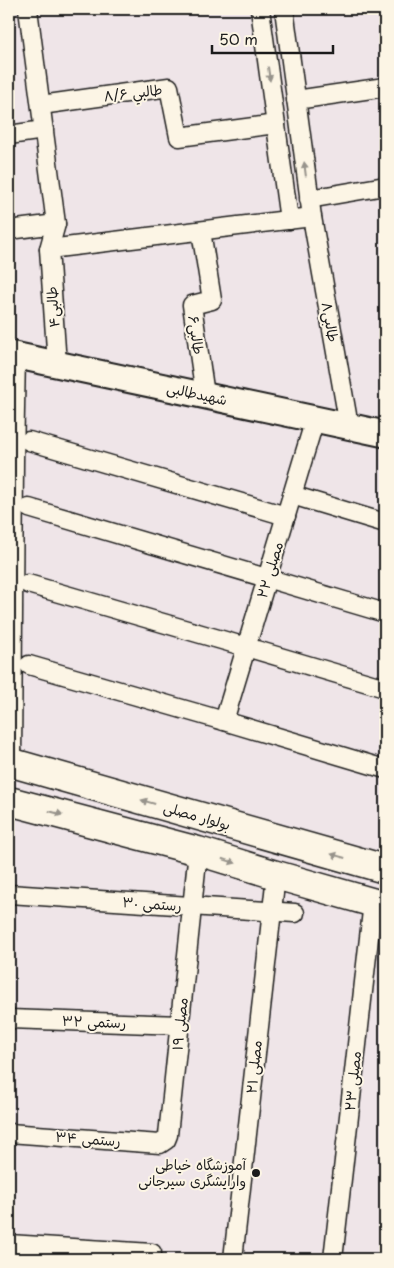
<svg xmlns="http://www.w3.org/2000/svg" width="394" height="1268" font-family="'Playpen Sans','Playpen Sans Arabic',sans-serif">
<style>
.lines{fill:none;stroke-linecap:round;stroke-linejoin:round}
.street-casing{stroke:#1c1c1c;stroke-width:21}
.secondary-casing{stroke:#1c1c1c;stroke-width:29}
.primary-casing{stroke:#1c1c1c;stroke-width:31}
.street{stroke:#fcf5e5;stroke-width:18}
.secondary{stroke:#fcf5e5;stroke-width:25}
.primary{stroke:#fcf5e5;stroke-width:28}
.oneway{fill:#97938b}
.poi-dot{fill:#1c1c1c;stroke:#fcf5e5;stroke-width:2}
.labels{text-anchor:middle;stroke-width:4;stroke-linejoin:round;paint-order:stroke}
.street-label{font-size:14px;fill:#1c1c1c;stroke:#fcf5e5}
.poi-label{font-size:14px;fill:#1c1c1c;stroke:#fcf5e5;text-anchor:end}
</style>
<rect width="100%" height="100%" fill="#efe5e8"/>
<filter id="ink" filterUnits="userSpaceOnUse"><feTurbulence type="fractalNoise" baseFrequency=".02" numOctaves="2"/><feDisplacementMap in="SourceGraphic" scale="10" xChannelSelector="R" yChannelSelector="G"/><feConvolveMatrix kernelMatrix="1 2 1 2 8 2 1 2 1" color-interpolation-filters="sRGB"/></filter>
<g filter="url(#ink)">
<g class="lines">
<defs>
<g id="street">
<path d="M28,9L56,224L49,249L57,364"/>
<path d="M260,9L289,220"/>
<path d="M284,9L312,217L349,426"/>
<path d="M296,100L385,87"/>
<path d="M41,105L169,87L179,137L276,124"/>
<path d="M9,135L44,130"/>
<path d="M309,199L385,186"/>
<path d="M9,230L56,224"/>
<path d="M201,231L212,300L192,305L205,395"/>
<path d="M49,249L312,217"/>
<path d="M29,441L286,516"/>
<path d="M292,495L385,523"/>
<path d="M29,508L385,613"/>
<path d="M28,584L246,647L385,688"/>
<path d="M29,665L224,721L385,769"/>
<path d="M224,721L315,419"/>
<path d="M12,763L14,461L16,355"/>
<path d="M9,894L295,913"/>
<path d="M9,1019L180,1025"/>
<path d="M9,1133L160,1144L166,1140L168,1135L198,851"/>
<path d="M9,1244L152,1253"/>
<path d="M233,1259L276,875"/>
<path d="M333,1259L373,902"/>
</g>
<path id="secondary" d="M9,354L385,434"/>
<g id="primary">
<path d="M9,762L385,869"/>
<path d="M9,801L198,851L276,875L385,906"/>
</g>
</defs>
<use href="#street" class="street-casing"/>
<use href="#secondary" class="secondary-casing"/>
<use href="#primary" class="primary-casing"/>
<use href="#street" class="street"/>
<use href="#secondary" class="secondary"/>
<use href="#primary" class="primary"/>
</g>
<defs><path id="oneway-solid" d="M-6-.8H1V-3.2L6.5 0L1 3.2V.8H-6Z" transform="scale(1.25)"/></defs>
<g class="oneway">
<use href="#oneway-solid" transform="translate(269 74) rotate(82)"/>
<use href="#oneway-solid" transform="translate(305 169) rotate(-97)"/>
<use href="#oneway-solid" transform="translate(148 802) rotate(-164)"/>
<use href="#oneway-solid" transform="translate(56 813) rotate(15)"/>
<use href="#oneway-solid" transform="translate(338 856) rotate(-164)"/>
<use href="#oneway-solid" transform="translate(229 861) rotate(17)"/>
</g>
</g>
<circle class="poi-dot" cx="256" cy="1173" r="5"/>
<g class="labels">
<g class="street-label">
<text transform="translate(133 93) rotate(-7)" y="5">طالبي ۸/۶</text>
<text transform="translate(53 307) rotate(-94)" y="5">طالبی۴</text>
<text transform="translate(330 322) rotate(80)" y="5">طالبی۸</text>
<text transform="translate(196 335) rotate(82)" y="5">طالبی۶</text>
<text transform="translate(197 394) rotate(12)" y="5">شهیدطالبی</text>
<text transform="translate(270 570) rotate(-73)" y="5">مصلی ۲۲</text>
<text transform="translate(197 816) rotate(16)" y="5">بولوار مصلی</text>
<text transform="translate(152 904) rotate(4)" y="5">رستمی ۳۰</text>
<text transform="translate(94 1022) rotate(2)" y="5">رستمی ۳۲</text>
<text transform="translate(180 1024) rotate(-84)" y="5">مصلی ۱۹</text>
<text transform="translate(254 1067) rotate(-84)" y="5">مصلی ۲۱</text>
<text transform="translate(353 1081) rotate(-84)" y="5">مصلی ۲۳</text>
<text transform="translate(88 1139) rotate(4)" y="5">رستمی ۳۴</text>
</g>
<g class="poi-label">
<text x="246" y="1170">آموزشگاه خیاطی<tspan x="246" dy="16">وارایشگری سیرجانی</tspan></text>
</g>
</g>
<rect width="394" height="1268" fill="none" stroke="#fcf5e5" stroke-width="30"/>
<rect x="15" y="15" width="364" height="1238" fill="none" stroke="#1c1c1c" stroke-width="2" filter="url(#ink)"/>
<path d="M212 45v8h121v-8" fill="none" stroke="#1c1c1c" stroke-width="2.5"/>
<text x="219" y="45" font-size="15" fill="#1c1c1c" stroke="#fcf5e5" stroke-width="4" paint-order="stroke">50 m</text>
</svg>
